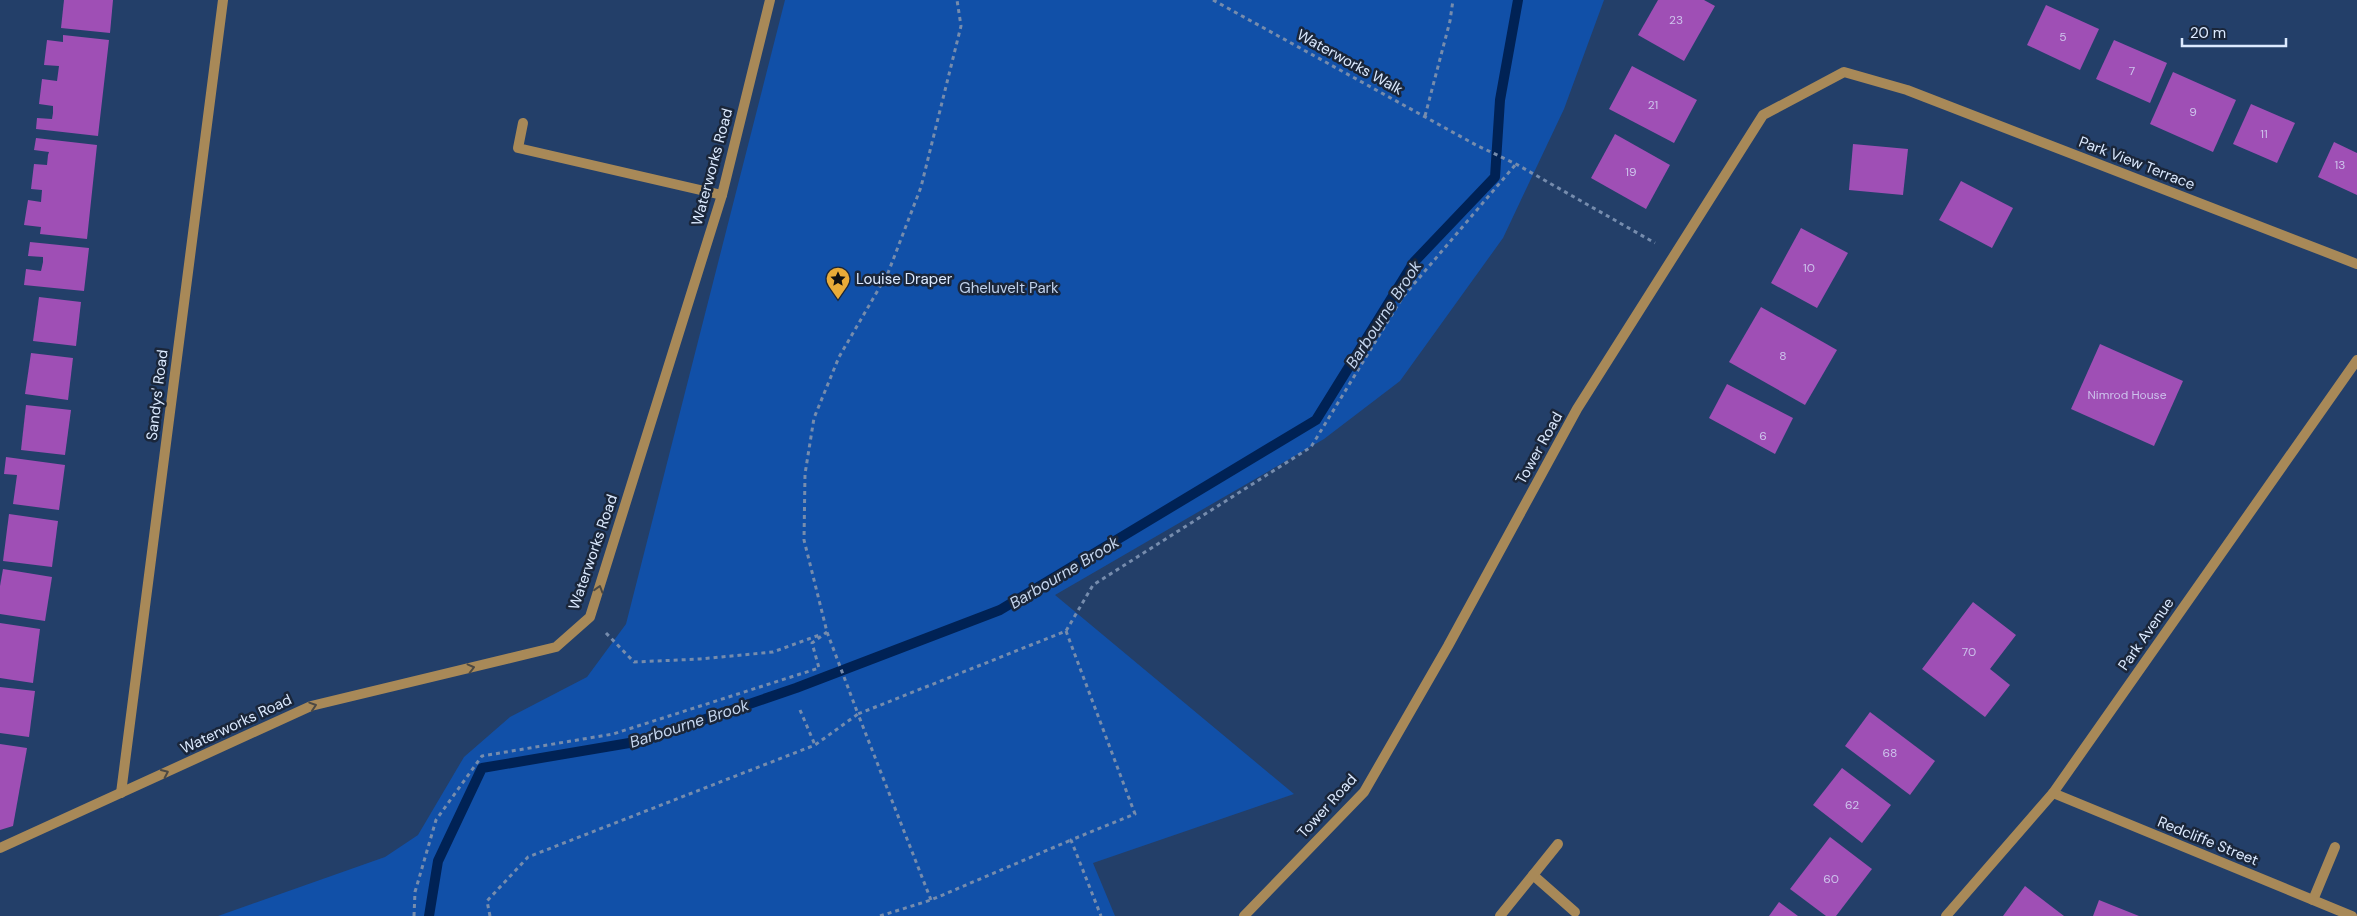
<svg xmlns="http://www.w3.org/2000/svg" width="2357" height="916" font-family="'DM Sans',sans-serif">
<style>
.green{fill:#1150a8}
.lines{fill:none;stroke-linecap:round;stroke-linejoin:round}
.stream{stroke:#025;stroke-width:10}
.building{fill:#9f4fb5}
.path{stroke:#768cad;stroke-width:3;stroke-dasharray:4 4;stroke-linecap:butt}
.lane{stroke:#a88958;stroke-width:10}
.street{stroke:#a88958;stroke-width:10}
.oneway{stroke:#4c4944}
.labels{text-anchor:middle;stroke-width:5;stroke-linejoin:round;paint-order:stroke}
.number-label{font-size:12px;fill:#cdc3ec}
.street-label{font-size:15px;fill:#dceaff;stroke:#1a263a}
.poi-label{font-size:15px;fill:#dceaff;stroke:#1a263a;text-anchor:start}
.park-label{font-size:15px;fill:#c0d1eb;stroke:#1a263a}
.water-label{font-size:16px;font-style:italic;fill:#c5d6ef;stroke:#1a263a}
</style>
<rect width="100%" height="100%" fill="#233f69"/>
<path class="green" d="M785,0H1604L1564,109L1503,238L1400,381L1324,439L1055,595L1294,794L1093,863L1115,916H218L385,857L418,835L464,757L510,717L587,677L626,624Z"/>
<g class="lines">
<path class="stream" d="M429,916L438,861L482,768L641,741L796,688L1000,610L1316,420L1414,262L1495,177L1500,100L1518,0"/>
</g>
<g class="building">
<path d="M64,0H113L110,33L61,28Z"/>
<path d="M1658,0H1704L1715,6L1684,61L1638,35Z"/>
<path d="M2046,5L2099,29L2080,70L2027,45Z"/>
<path d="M63,35L109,40L98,136L36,129L37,118L52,119L53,113V106L39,104L42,79L57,81L59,66L44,65L47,40L63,42Z"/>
<path d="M2114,40L2167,63L2150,103L2096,79Z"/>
<path d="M1632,66L1697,100L1674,143L1609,109Z"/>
<path d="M2173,72L2236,100L2213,152L2150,124Z"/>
<path d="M2251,104L2295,123L2277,163L2233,144Z"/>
<path d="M1615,134L1670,165L1646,209L1591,178Z"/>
<path d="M36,138L97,145L87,239L40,234L41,227L24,225L28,200L41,202L42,190L31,189L34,164L47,165L48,155L49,152L34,150Z"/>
<path d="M2334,142L2357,153V195L2318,177Z"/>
<path d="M1853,144L1908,149L1903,195L1849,190Z"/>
<path d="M1961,181L2013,208L1992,248L1939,220Z"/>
<path d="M1801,228L1848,253L1817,308L1771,283Z"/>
<path d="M30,242L89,248L84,291L24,285L26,269L41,271L43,262V257L28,256Z"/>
<path d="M39,297L81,302L76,346L33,341Z"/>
<path d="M1761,307L1837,350L1805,405L1729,362Z"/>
<path d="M2100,344L2183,381L2154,446L2071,409Z"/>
<path d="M31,353L73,358L68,400L25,394Z"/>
<path d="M1727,384L1793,418L1775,454L1709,418Z"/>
<path d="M26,405L71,410L65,455L21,450Z"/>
<path d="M6,457L65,465L59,510L13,504L17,475L4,474Z"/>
<path d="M9,514L58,521L52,567L3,561Z"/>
<path d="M3,569L52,577L45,621L0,614V586Z"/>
<path d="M1973,602L2016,635L1990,669L2010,685L1985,717L1922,669Z"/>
<path d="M0,623L40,629L33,683L0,678Z"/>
<path d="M0,687L35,691L29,737L0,733Z"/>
<path d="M1870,712L1935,761L1910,795L1845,746Z"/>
<path d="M0,744L27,748L13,826L0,830Z"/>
<path d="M1842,768L1891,805L1862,843L1813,805Z"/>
<path d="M1830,837L1872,869L1836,916H1826L1790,889Z"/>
<path d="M2025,886L2064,916H2003Z"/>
<path d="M2099,900L2139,916H2093Z"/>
<path d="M1779,902L1798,916H1769Z"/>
</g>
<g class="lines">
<g class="path">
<path d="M1213,0L1476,145L1516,164L1655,243"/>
<path d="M1425,116L1450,21L1453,0"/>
<path d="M1066,631L1135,814L1071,840L1101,916"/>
<path d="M606,633L634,662L700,659L773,652L822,634"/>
<path d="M800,710L815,745"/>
<path d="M931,900L858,714L1066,631L1093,585L1311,447L1402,298L1516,164"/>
<path d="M414,916L415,892L436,820L482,756L613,734L819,668L812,643L827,632"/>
<path d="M490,916L487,901L528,857L815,745L858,714L827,632L804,540L805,474L814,418L839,357L888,273L921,187L961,26L957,0"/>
<path d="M880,916L931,900L1071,840"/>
</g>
<g class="lane">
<path d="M523,123L518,148L722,195"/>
<path d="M2313,900L2335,847"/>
</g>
<g class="street">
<path d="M121,793L223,0"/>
<path d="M2053,793L2352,916"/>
<path d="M0,848L311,706L556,647L590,617L722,195L770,0"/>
<path d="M1533,875L1575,912"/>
<path d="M1244,916L1364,792L1448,646L1577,409L1763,115L1844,72L1907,90L2357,264"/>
<path d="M1500,916L1558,844"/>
<path d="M1946,916L2053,793L2357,360"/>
</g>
</g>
<defs><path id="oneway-chevron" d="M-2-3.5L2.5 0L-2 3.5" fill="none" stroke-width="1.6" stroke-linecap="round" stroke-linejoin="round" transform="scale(1.25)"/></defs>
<g class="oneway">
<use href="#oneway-chevron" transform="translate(599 589) rotate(-73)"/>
<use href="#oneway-chevron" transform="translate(471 668) rotate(-14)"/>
<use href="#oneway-chevron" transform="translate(313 706) rotate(-18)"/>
<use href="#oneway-chevron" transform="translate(165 773) rotate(-25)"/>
</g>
<defs>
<symbol id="sight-pin" viewBox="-11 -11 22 30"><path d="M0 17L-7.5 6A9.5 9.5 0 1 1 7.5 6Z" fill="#e9ab38" stroke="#1a263a"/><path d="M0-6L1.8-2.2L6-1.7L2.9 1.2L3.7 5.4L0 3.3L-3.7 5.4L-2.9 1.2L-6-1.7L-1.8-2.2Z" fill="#111"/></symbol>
</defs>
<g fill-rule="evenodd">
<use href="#sight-pin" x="824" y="265" width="28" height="38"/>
</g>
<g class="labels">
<g class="number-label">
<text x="1676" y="24">23</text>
<text x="2063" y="41">5</text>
<text x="2132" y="75">7</text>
<text x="1653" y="109">21</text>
<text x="2193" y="116">9</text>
<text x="2264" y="138">11</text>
<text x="2340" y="169">13</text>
<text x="1631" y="176">19</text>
<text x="1809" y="272">10</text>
<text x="1783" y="360">8</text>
<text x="2127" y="399">Nimrod House</text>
<text x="1763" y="440">6</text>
<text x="1969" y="656">70</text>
<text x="1890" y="757">68</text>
<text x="1852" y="809">62</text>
<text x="1831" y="883">60</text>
</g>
<g class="street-label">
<text transform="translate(1350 62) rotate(29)" y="5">Waterworks Walk</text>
<text transform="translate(2137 163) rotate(21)" y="5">Park View Terrace</text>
<text transform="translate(712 167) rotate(-75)" y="5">Waterworks Road</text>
<text transform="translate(157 395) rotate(-83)" y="5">Sandys' Road</text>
<text transform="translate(1539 448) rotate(-61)" y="5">Tower Road</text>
<text transform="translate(593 552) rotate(-71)" y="5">Waterworks Road</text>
<text transform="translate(2146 634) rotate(-55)" y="5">Park Avenue</text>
<text transform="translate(236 724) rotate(-25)" y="5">Waterworks Road</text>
<text transform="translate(1327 806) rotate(-48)" y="5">Tower Road</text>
<text transform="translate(2208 841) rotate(22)" y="5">Redcliffe Street</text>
</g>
<g class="poi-label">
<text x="856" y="284">Louise Draper</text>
</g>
<g class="park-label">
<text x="1009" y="293">Gheluvelt Park</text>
</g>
<g class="water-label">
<text transform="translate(1383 314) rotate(-57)" y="6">Barbourne Brook</text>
<text transform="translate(1064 572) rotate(-31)" y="6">Barbourne Brook</text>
<text transform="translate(689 723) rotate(-18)" y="6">Barbourne Brook</text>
</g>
</g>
<path d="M2182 38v8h104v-8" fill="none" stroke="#dceaff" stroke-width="2.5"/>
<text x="2190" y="38" font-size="15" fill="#dceaff" stroke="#1a263a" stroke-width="4" paint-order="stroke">20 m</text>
</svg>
